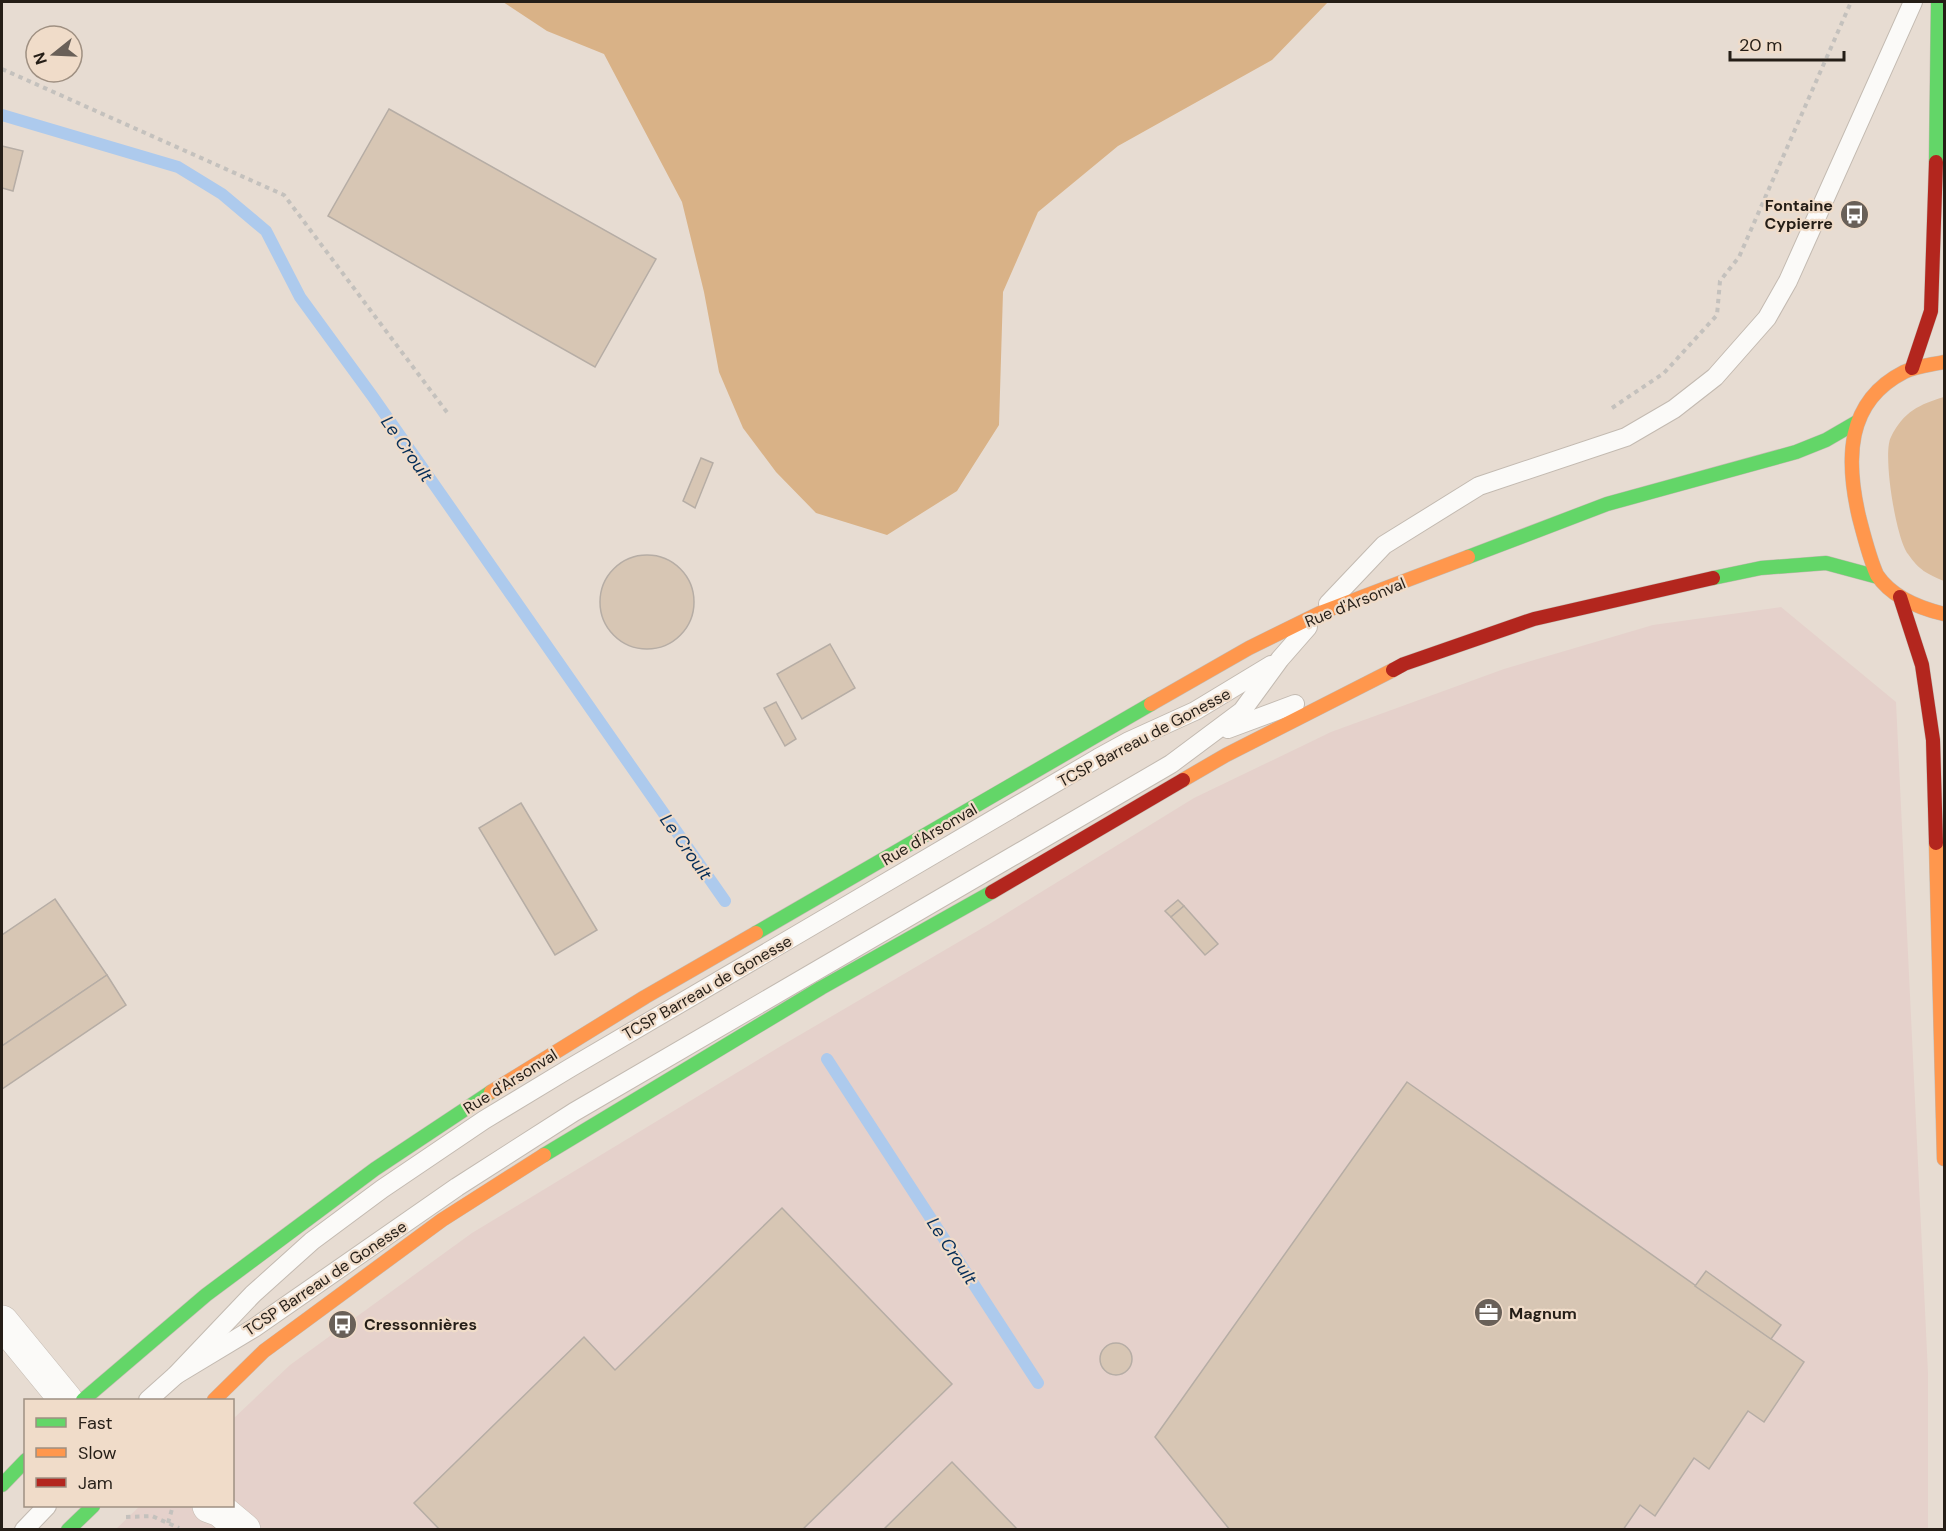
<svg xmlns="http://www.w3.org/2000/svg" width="1946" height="1531" font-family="'DM Sans',sans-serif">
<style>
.industrial{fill:#e5d1cb}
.green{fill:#dbbd9e}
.forest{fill:#d9b287}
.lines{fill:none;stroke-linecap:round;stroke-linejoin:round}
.stream{stroke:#adcaed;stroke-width:12}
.building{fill:#d7c6b4;stroke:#b6ada5;stroke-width:1.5}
.lane-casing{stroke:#c3bab1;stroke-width:20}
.street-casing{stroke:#c3bab1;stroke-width:34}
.fast-casing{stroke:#c3bab1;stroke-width:15}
.slow-casing{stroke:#c3bab1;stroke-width:15}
.jam-casing{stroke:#c3bab1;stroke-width:15}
.path{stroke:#c4c1bd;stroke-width:4;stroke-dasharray:4.5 4.5;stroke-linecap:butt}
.lane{stroke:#fbfaf8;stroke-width:18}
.street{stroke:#fbfaf8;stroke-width:33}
.fast{stroke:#63d668;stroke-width:14}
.slow{stroke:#ff974d;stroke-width:14}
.jam{stroke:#b3261e;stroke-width:14}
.labels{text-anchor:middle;stroke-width:4.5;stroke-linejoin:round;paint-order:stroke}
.poi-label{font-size:16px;font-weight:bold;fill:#251e17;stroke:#f0dcc9;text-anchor:start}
.street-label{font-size:16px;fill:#251e17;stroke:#f0dcc9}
.water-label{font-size:18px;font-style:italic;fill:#052e58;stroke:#f0dcc9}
</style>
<rect width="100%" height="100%" fill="#e7dcd2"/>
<path class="industrial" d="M1781,607L1896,702L1928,1373V1529L115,1530L140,1506H232L233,1419L290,1365L472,1233L781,1046L991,923L1194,798L1331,732L1504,669L1653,625Z"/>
<path class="green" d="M1944,397V581C1927,574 1919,570 1908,554C1896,539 1882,453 1891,437C1903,412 1920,404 1944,397Z"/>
<path class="forest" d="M503,2H1328L1272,60L1118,146L1038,212L1003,292L999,425L957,491L887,535L816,513L776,472L743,428L719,372L704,292L682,202L604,54L547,31Z"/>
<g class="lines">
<g class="stream">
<path d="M2,115L178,167L222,194L266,231L300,297L373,397L725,901"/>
<path d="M827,1059L1038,1383"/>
</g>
</g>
<g class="building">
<path d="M389,109L656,259L595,367L328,216Z"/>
<path d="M2,146L23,151L13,191L2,188Z"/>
<path d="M701,458L713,463L695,508L683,501Z"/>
<circle cx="647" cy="602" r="47"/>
<path d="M830,644L855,688L802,719L777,674Z"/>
<path d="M776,702L796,739L785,746L764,708Z"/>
<path d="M521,803L597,930L555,955L479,828Z"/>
<path d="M55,899L107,975L2,1046V935Z"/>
<path d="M1178,900L1184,906L1171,917L1165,911Z"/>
<path d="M1184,906L1218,944L1205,955L1171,917Z"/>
<path d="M107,975L126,1005L2,1089V1046Z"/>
<path d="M1407,1082L1804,1362L1764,1422L1748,1411L1709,1469L1694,1458L1655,1516L1640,1505L1623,1530H1230L1155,1437Z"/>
<path d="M782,1208L952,1384L802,1530H440L414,1503L584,1337L615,1370Z"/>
<path d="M1706,1271L1781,1325L1771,1339L1695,1286Z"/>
<circle cx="1116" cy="1359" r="16"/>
<path d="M952,1462L1018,1530H883Z"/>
</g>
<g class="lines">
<defs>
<g id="lane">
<path d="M1328,604L1384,545L1479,486L1626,437L1674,409L1715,377L1767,318L1788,281L1913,2"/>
<path d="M1228,729L1295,704"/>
<path d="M176,1375L254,1328L457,1187L574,1112L1171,764L1242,711L1280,659L1308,627"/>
<path d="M148,1400L176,1375L253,1294L312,1241L382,1189L484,1120L570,1068L1098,758L1129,741L1195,711L1271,665"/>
<path d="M24,1530L47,1506"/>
</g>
<g id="street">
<path d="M2,1322L66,1400"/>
<path d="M209,1506L220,1510L244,1530"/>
</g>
<g id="fast">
<path d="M1936,162L1938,2"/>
<path d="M1468,557L1607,504L1796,452L1826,440L1857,422"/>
<path d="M1713,578L1761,568L1826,563L1878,577"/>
<path d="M756,933L1151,704"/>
<path d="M544,1155L821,988L992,892"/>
<path d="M83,1400L206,1295L375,1169L491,1092"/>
<path d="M2,1485L26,1460"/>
<path d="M68,1530L93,1506"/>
</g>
<g id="slow">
<path d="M1944,362C1930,365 1916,366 1904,372C1845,402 1846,461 1859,517C1864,536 1869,557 1877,575C1891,596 1919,608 1944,614"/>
<path d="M1151,704L1249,648L1320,613L1468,557"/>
<path d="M1183,780L1226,755L1393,670"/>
<path d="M1936,843L1944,1159"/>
<path d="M491,1092L645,997L756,933"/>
<path d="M214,1400L264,1351L442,1220L544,1155"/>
</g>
<g id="jam">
<path d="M1912,368L1931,311L1936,162"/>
<path d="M1900,597L1922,665L1933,740L1936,843"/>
<path d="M1393,670L1404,664L1534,619L1713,578"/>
<path d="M992,892L1183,780"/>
</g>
</defs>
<use href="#lane" class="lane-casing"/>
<use href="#street" class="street-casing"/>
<use href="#fast" class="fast-casing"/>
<use href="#slow" class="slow-casing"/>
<use href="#jam" class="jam-casing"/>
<g class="path">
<path d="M2,69L284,195L449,415"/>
<path d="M1612,408L1664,373L1717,315L1720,281L1739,257L1851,2"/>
<path d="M126,1517L152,1516L179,1528"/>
<path d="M168,1523L172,1509"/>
</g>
<use href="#lane" class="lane"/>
<use href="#street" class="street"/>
<use href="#fast" class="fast"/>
<use href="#slow" class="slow"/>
<use href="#jam" class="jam"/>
</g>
<defs>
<symbol id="bus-disc" viewBox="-11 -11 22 22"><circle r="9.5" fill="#696058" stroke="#f0dcc9"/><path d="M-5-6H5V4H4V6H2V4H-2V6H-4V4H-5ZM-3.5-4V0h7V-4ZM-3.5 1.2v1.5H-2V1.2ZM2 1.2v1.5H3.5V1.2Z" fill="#fff"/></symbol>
<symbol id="office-disc" viewBox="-11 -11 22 22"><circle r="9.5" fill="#696058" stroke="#f0dcc9"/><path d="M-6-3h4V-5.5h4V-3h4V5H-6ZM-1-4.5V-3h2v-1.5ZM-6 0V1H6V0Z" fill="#fff"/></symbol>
</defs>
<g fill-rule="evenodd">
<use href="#bus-disc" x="1838" y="198" width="33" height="33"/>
<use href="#office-disc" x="1472" y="1296" width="33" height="33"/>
<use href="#bus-disc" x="326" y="1308" width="33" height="33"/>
</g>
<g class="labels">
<g class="poi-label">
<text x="1833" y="211" text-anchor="end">Fontaine<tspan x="1833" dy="18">Cypierre</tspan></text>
<text x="1509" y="1319">Magnum</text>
<text x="364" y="1330">Cressonnières</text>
</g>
<g class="street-label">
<text transform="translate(1355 602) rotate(-22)" y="6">Rue d'Arsonval</text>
<text transform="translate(1144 737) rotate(-28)" y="6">TCSP Barreau de Gonesse</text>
<text transform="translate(929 834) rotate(-30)" y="6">Rue d'Arsonval</text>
<text transform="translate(707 987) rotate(-30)" y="6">TCSP Barreau de Gonesse</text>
<text transform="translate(510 1081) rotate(-32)" y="6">Rue d'Arsonval</text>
<text transform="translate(325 1278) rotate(-34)" y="6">TCSP Barreau de Gonesse</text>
</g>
<g class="water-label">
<text transform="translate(407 449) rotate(55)" y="6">Le Croult</text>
<text transform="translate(686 847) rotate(55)" y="6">Le Croult</text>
<text transform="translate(952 1251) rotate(57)" y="6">Le Croult</text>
</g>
</g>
<rect width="1946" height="1531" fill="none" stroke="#251e17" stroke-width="6"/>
<rect x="24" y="1399" width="210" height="108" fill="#f0dcc9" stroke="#9f9082" stroke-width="1.5"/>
<rect x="36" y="1418" width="30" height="9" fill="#63d668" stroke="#9f9082" stroke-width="1.5"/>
<text x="78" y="1429" font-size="18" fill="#251e17">Fast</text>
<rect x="36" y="1448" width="30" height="9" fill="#ff974d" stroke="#9f9082" stroke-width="1.5"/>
<text x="78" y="1459" font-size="18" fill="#251e17">Slow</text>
<rect x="36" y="1478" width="30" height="9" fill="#b3261e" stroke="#9f9082" stroke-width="1.5"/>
<text x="78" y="1489" font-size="18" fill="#251e17">Jam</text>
<g transform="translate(54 54) rotate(252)"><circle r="28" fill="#f0dcc9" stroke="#9f9082" stroke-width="1.5"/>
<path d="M0-4.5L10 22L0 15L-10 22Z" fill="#696058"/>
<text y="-9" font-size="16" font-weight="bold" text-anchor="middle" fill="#251e17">N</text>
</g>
<path d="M1730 51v9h114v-9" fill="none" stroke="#251e17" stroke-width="3"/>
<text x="1739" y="51" font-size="18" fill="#251e17" stroke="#f0dcc9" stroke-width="4.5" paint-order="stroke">20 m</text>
</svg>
